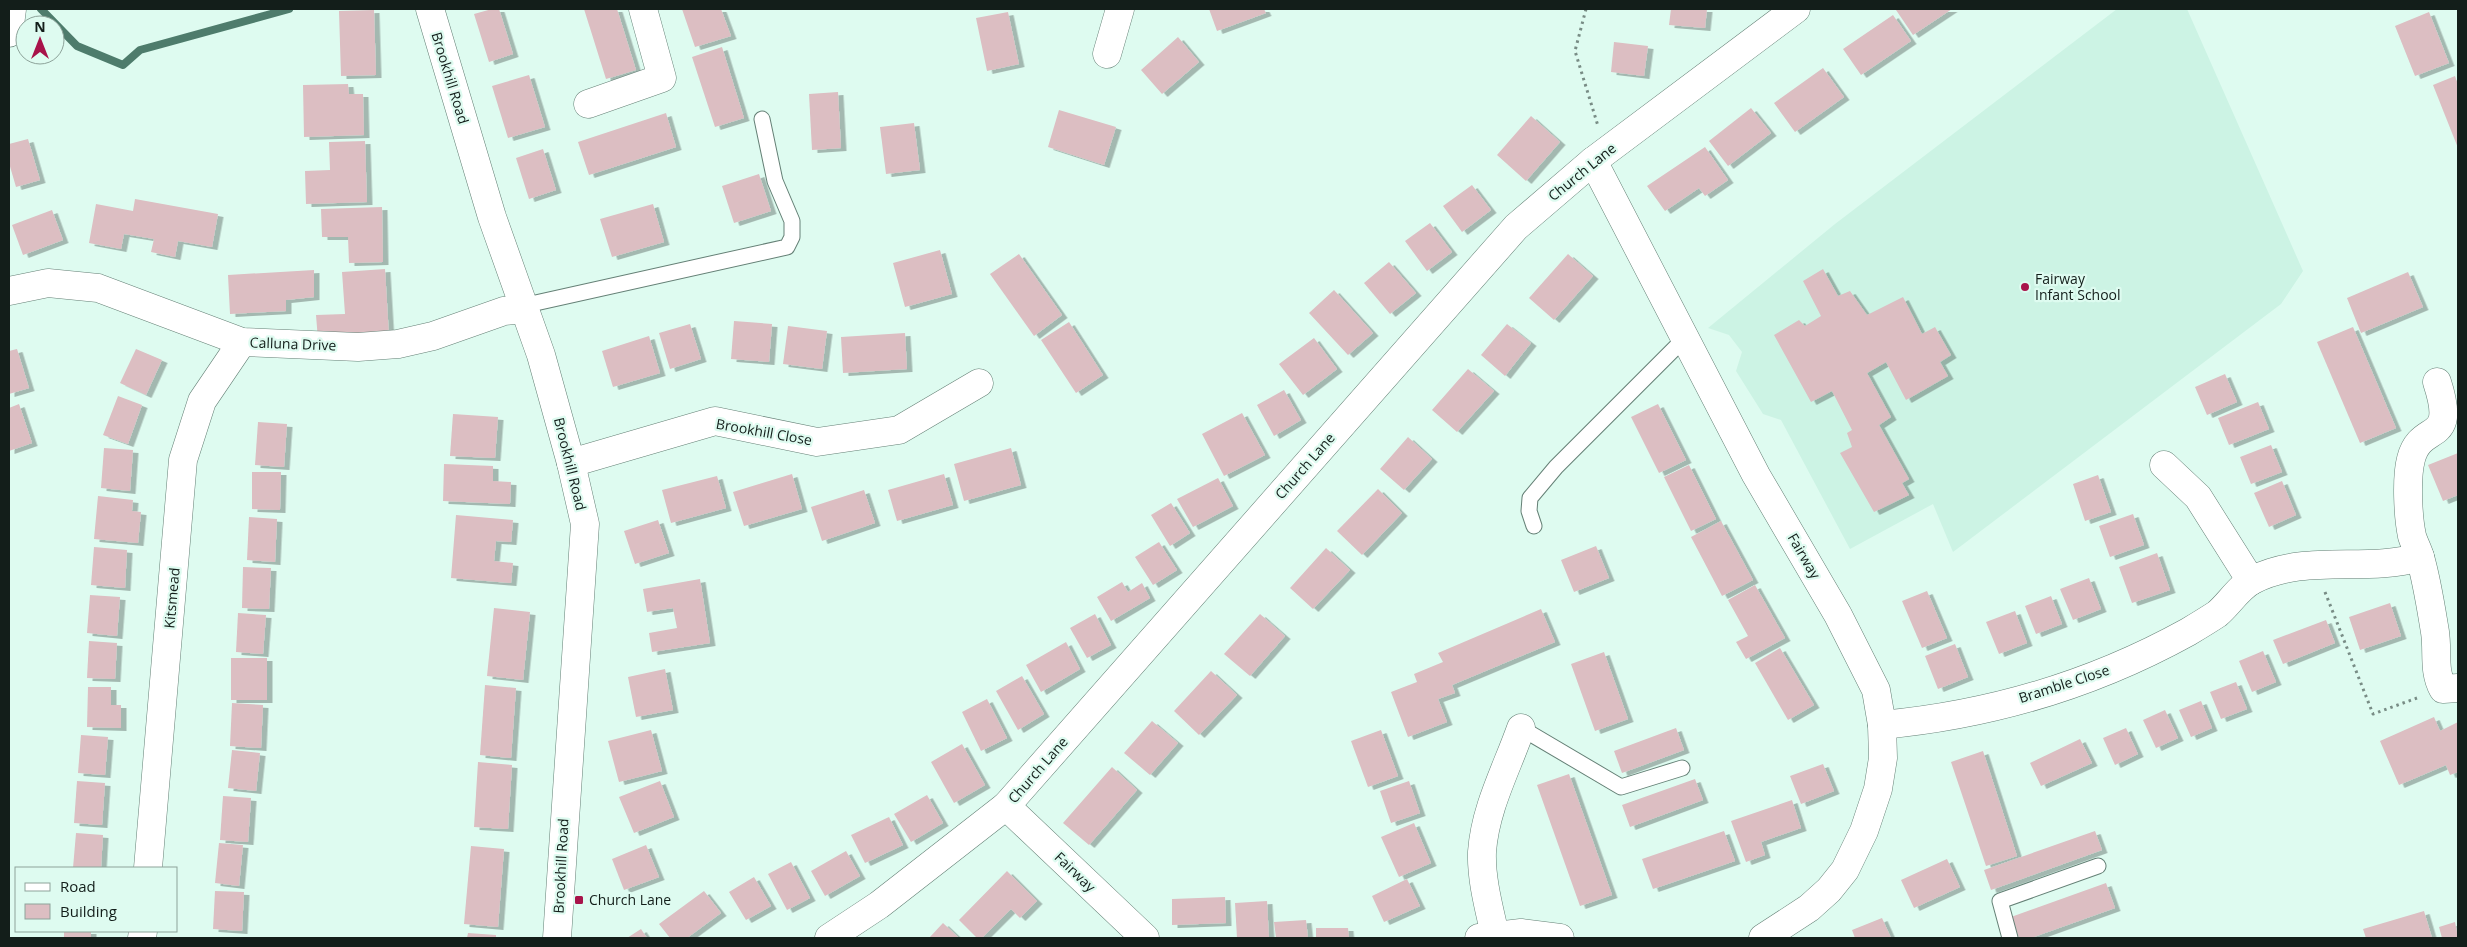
<svg xmlns="http://www.w3.org/2000/svg" width="2467" height="947" font-family="'Open Sans',sans-serif">
<style>
.built{fill:#ccf3e4}
.lines{fill:none;stroke-linecap:round;stroke-linejoin:round}
.stream{stroke:#4e7c6c;stroke-width:8}
.building{fill:#dcbec2;filter:url(#shadow)}
.service-casing{stroke:#658076;stroke-width:17}
.minor-casing{stroke:#658076;stroke-width:29}
.tertiary-casing{stroke:#658076;stroke-width:29}
.path{stroke:#788c85;stroke-width:3;stroke-dasharray:2.5 4;stroke-linecap:butt}
.service{stroke:#fff;stroke-width:15}
.minor{stroke:#fff;stroke-width:28}
.tertiary{stroke:#fff;stroke-width:28}
.poi-dot{fill:#a8134a;stroke:#defbf0;stroke-width:2}
.labels{text-anchor:middle;stroke-width:4.5;stroke-linejoin:round;paint-order:stroke}
.street-label{font-size:14px;fill:#131e1a;stroke:#defbf0}
.poi-label{font-size:14px;fill:#131e1a;stroke:#defbf0;text-anchor:start}
</style>
<defs>
<filter id="shadow"><feDropShadow dx="5.5" dy="3" stdDeviation="0" flood-color="#0004"/></filter>
</defs>
<rect width="100%" height="100%" fill="#defbf0"/>
<path class="built" d="M2117,9H2187L2303,271L2281,304L1953,552L1933,504L1850,549L1781,420L1763,414L1736,371L1742,352L1729,335L1708,328L1835,224Z"/>
<g class="lines">
<path class="stream" d="M41,9L77,46L123,65L140,50L289,9"/>
</g>
<g class="building">
<path d="M492,9H499L513,54L489,62L474,14Z"/>
<path d="M584,9H617L636,70L606,79Z"/>
<path d="M682,9H721L731,36L695,47Z"/>
<path d="M1209,9H1264L1266,13L1217,31Z"/>
<path d="M1671,9H1707L1705,28L1669,25Z"/>
<path d="M1898,9H1952L1913,35L1896,10Z"/>
<path d="M374,10L376,75L341,76L339,11Z"/>
<path d="M1008,12L1019,64L987,71L976,18Z"/>
<path d="M2429,12L2449,63L2415,76L2395,26Z"/>
<path d="M1893,15L1911,41L1861,75L1843,49Z"/>
<path d="M1178,37L1199,62L1162,94L1141,70Z"/>
<path d="M1614,42L1648,46L1644,76L1611,72Z"/>
<path d="M722,47L744,118L715,127L692,57Z"/>
<path d="M1823,68L1844,97L1795,132L1774,103Z"/>
<path d="M529,75L545,127L508,138L492,86Z"/>
<path d="M2455,76L2458,85V148L2433,85Z"/>
<path d="M348,84L349,94H363L364,135L304,137L303,85Z"/>
<path d="M838,92L841,148L812,150L809,94Z"/>
<path d="M1751,108L1771,133L1728,166L1709,141Z"/>
<path d="M1059,110L1116,127L1104,165L1048,147Z"/>
<path d="M666,113L676,147L589,175L578,142Z"/>
<path d="M1531,116L1560,142L1526,181L1497,155Z"/>
<path d="M914,123L920,170L886,174L880,127Z"/>
<path d="M28,139L40,180L16,187L9,163V144Z"/>
<path d="M365,141L367,202L306,204L305,171L330,170L329,142Z"/>
<path d="M1705,147L1728,180L1705,196L1699,188L1665,211L1647,186Z"/>
<path d="M543,149L556,190L529,199L516,158Z"/>
<path d="M759,174L771,211L734,223L722,186Z"/>
<path d="M1472,185L1491,210L1462,232L1443,206Z"/>
<path d="M135,199L218,214L212,247L178,241L175,257L151,252L154,239L124,234L121,249L89,243L96,204L133,211Z"/>
<path d="M653,204L664,242L612,257L600,219Z"/>
<path d="M382,207L383,262L349,263L348,237H322L321,209Z"/>
<path d="M52,210L63,240L23,255L12,225Z"/>
<path d="M1430,223L1452,252L1427,271L1405,241Z"/>
<path d="M940,250L952,294L905,307L893,263Z"/>
<path d="M1019,254L1062,315L1034,336L990,274Z"/>
<path d="M1568,254L1593,276L1554,320L1529,298Z"/>
<path d="M1389,262L1416,293L1390,314L1364,283Z"/>
<path d="M385,269L389,336L318,340L316,315L345,314L342,272Z"/>
<path d="M1823,269L1838,296L1850,291L1867,315L1903,297L1922,334L1935,327L1951,355L1940,362L1948,376L1906,400L1886,362L1867,373L1891,417L1879,425L1909,479L1902,483L1909,495L1874,512L1840,453L1852,447L1847,433L1852,430L1832,391L1811,402L1774,335L1799,320L1805,326L1821,316L1803,281Z"/>
<path d="M314,270V297L286,300V311L230,314L228,275Z"/>
<path d="M2408,272L2423,307L2361,333L2347,298Z"/>
<path d="M1334,290L1373,333L1348,355L1309,313Z"/>
<path d="M734,321L772,324L769,362L731,359Z"/>
<path d="M1069,322L1103,375L1076,393L1041,340Z"/>
<path d="M690,324L701,359L670,369L659,333Z"/>
<path d="M1507,324L1531,343L1505,376L1481,355Z"/>
<path d="M788,326L827,331L822,369L783,364Z"/>
<path d="M2353,327L2396,428L2360,443L2317,342Z"/>
<path d="M905,333L907,369L843,373L841,337Z"/>
<path d="M649,336L660,373L613,387L602,351Z"/>
<path d="M1314,338L1337,369L1303,395L1279,364Z"/>
<path d="M17,349L29,388L9,394V351Z"/>
<path d="M136,349L162,360L146,395L120,383Z"/>
<path d="M1468,369L1494,391L1457,432L1432,410Z"/>
<path d="M2225,374L2237,402L2207,415L2195,387Z"/>
<path d="M1284,390L1301,420L1274,436L1257,405Z"/>
<path d="M118,396L142,405L128,444L103,435Z"/>
<path d="M2258,402L2269,429L2229,445L2218,418Z"/>
<path d="M19,404L32,443L9,451V408Z"/>
<path d="M1658,404L1686,460L1659,473L1631,417Z"/>
<path d="M1242,413L1265,455L1224,476L1202,434Z"/>
<path d="M453,414L498,417L495,458L450,456Z"/>
<path d="M258,422L287,424L284,467L255,465Z"/>
<path d="M1408,437L1432,459L1404,490L1380,469Z"/>
<path d="M2271,445L2282,472L2251,484L2240,457Z"/>
<path d="M104,448L133,450L130,491L101,488Z"/>
<path d="M1011,448L1021,485L964,501L954,464Z"/>
<path d="M2458,453V495L2443,501L2428,465Z"/>
<path d="M444,464L493,466V481L511,482L510,504L443,501Z"/>
<path d="M1689,465L1716,519L1691,531L1664,477Z"/>
<path d="M252,472H281L280,510L252,509Z"/>
<path d="M792,474L802,509L744,526L733,492Z"/>
<path d="M944,474L953,505L897,521L888,490Z"/>
<path d="M2098,475L2111,512L2085,521L2073,484Z"/>
<path d="M717,476L726,508L671,523L662,490Z"/>
<path d="M1218,478L1233,506L1193,527L1177,499Z"/>
<path d="M2282,481L2296,515L2269,527L2254,493Z"/>
<path d="M1378,489L1402,513L1362,555L1337,531Z"/>
<path d="M864,490L875,523L822,541L811,507Z"/>
<path d="M98,496L133,500L132,511L141,512L138,543L94,539Z"/>
<path d="M1171,503L1190,533L1170,546L1151,515Z"/>
<path d="M2133,514L2144,545L2110,557L2099,526Z"/>
<path d="M456,515L513,520L511,542L496,541L494,561L513,563L511,583L451,578Z"/>
<path d="M249,517L277,519L275,562L247,560Z"/>
<path d="M658,520L669,553L635,564L624,531Z"/>
<path d="M1721,521L1753,580L1722,596L1691,537Z"/>
<path d="M1159,542L1177,570L1153,585L1135,557Z"/>
<path d="M1596,546L1609,578L1574,592L1561,560Z"/>
<path d="M94,547L127,550L125,588L91,585Z"/>
<path d="M1326,548L1350,570L1313,609L1290,588Z"/>
<path d="M2157,553L2170,590L2132,603L2119,567Z"/>
<path d="M243,567L271,568L269,609L242,608Z"/>
<path d="M2089,578L2101,609L2073,620L2060,589Z"/>
<path d="M700,579L710,643L652,652L649,633L677,628L673,608L647,612L643,589Z"/>
<path d="M1122,582L1128,592L1142,583L1150,598L1111,621L1097,597Z"/>
<path d="M1755,585L1785,638L1746,659L1736,642L1748,636L1728,600Z"/>
<path d="M1927,591L1947,638L1922,648L1902,601Z"/>
<path d="M90,595L120,597L117,636L87,633Z"/>
<path d="M2051,596L2062,624L2036,634L2025,606Z"/>
<path d="M2390,603L2401,636L2360,650L2349,617Z"/>
<path d="M494,608L530,612L523,680L487,676Z"/>
<path d="M1541,609L1555,642L1452,685L1455,693L1438,699L1447,722L1408,737L1391,692L1417,682L1414,674L1443,662L1438,653Z"/>
<path d="M2015,611L2027,643L1999,654L1986,622Z"/>
<path d="M238,613L266,615L263,654L236,652Z"/>
<path d="M1095,614L1111,645L1087,658L1070,628Z"/>
<path d="M1260,614L1285,636L1250,676L1224,654Z"/>
<path d="M2326,620L2335,643L2283,664L2273,640Z"/>
<path d="M89,641L117,643L115,679L87,678Z"/>
<path d="M1066,642L1080,669L1041,692L1026,665Z"/>
<path d="M1955,644L1968,677L1938,689L1925,656Z"/>
<path d="M1780,648L1814,705L1788,720L1755,663Z"/>
<path d="M2263,651L2276,682L2252,692L2239,661Z"/>
<path d="M1604,652L1628,719L1595,731L1571,664Z"/>
<rect x="231" y="658" width="36" height="42"/>
<path d="M665,669L673,710L636,717L628,677Z"/>
<path d="M1211,671L1237,695L1199,735L1174,711Z"/>
<path d="M1022,676L1044,714L1018,730L996,691Z"/>
<path d="M2236,682L2247,709L2221,719L2210,692Z"/>
<path d="M485,685L516,688L511,758L480,755Z"/>
<path d="M88,687H111V705H121V728L87,727Z"/>
<path d="M987,699L1007,738L981,751L962,712Z"/>
<path d="M2201,701L2212,728L2191,737L2179,710Z"/>
<path d="M232,703L263,705L261,748L230,746Z"/>
<path d="M2165,710L2178,738L2156,748L2143,720Z"/>
<path d="M2434,717L2440,731L2458,722V772L2450,775L2446,765L2399,785L2380,741Z"/>
<path d="M1152,721L1178,743L1150,775L1124,753Z"/>
<path d="M1676,728L1684,750L1622,773L1614,751Z"/>
<path d="M2126,728L2138,754L2115,765L2103,738Z"/>
<path d="M651,730L662,771L619,782L608,741Z"/>
<path d="M1381,730L1398,776L1368,787L1351,741Z"/>
<path d="M81,735L108,737L105,775L78,773Z"/>
<path d="M2080,739L2092,763L2041,786L2030,763Z"/>
<path d="M962,744L985,785L954,803L931,762Z"/>
<path d="M232,750L260,753L256,791L228,788Z"/>
<path d="M1983,751L2017,856L1986,866L1951,762Z"/>
<path d="M478,762L512,765L508,829L474,827Z"/>
<path d="M1823,764L1834,791L1801,804L1790,776Z"/>
<path d="M1112,767L1137,790L1089,845L1063,823Z"/>
<path d="M1569,774L1612,895L1580,906L1537,785Z"/>
<path d="M1695,779L1703,800L1630,827L1622,805Z"/>
<path d="M77,781L105,783L102,825L74,823Z"/>
<path d="M660,781L674,817L634,833L619,797Z"/>
<path d="M1409,781L1420,813L1391,823L1380,791Z"/>
<path d="M927,795L943,823L911,842L894,814Z"/>
<path d="M223,796L251,798L248,842L220,840Z"/>
<path d="M1792,800L1801,828L1761,842L1765,855L1746,862L1731,821Z"/>
<path d="M889,817L903,845L865,863L851,835Z"/>
<path d="M1414,823L1431,863L1399,877L1381,837Z"/>
<path d="M1724,831L1735,861L1653,889L1642,859Z"/>
<path d="M2095,831L2102,850L1991,890L1984,870Z"/>
<path d="M76,833L103,835L101,868H73Z"/>
<path d="M219,843L243,845L239,886L215,883Z"/>
<path d="M646,845L659,877L624,890L612,859Z"/>
<path d="M471,846L504,849L498,927L464,924Z"/>
<path d="M846,851L860,876L825,896L811,871Z"/>
<path d="M1947,859L1960,887L1914,908L1901,880Z"/>
<path d="M791,862L810,898L787,910L768,874Z"/>
<path d="M1007,871L1037,901L1020,918L1011,909L982,938H977L959,920Z"/>
<path d="M754,877L771,906L746,920L729,892Z"/>
<path d="M1407,879L1420,906L1384,922L1372,896Z"/>
<path d="M2106,883L2115,908L2031,938H2019L2011,917Z"/>
<path d="M215,891L244,892L242,931L213,929Z"/>
<path d="M704,891L721,913L687,938H670L659,924Z"/>
<path d="M1225,897L1226,923L1172,925V899Z"/>
<path d="M1267,901L1269,938H1237L1235,903Z"/>
<path d="M2424,911L2432,938H2366L2363,929Z"/>
<path d="M1882,918L1891,938H1855L1852,930Z"/>
<path d="M1306,920L1308,938H1276L1274,922Z"/>
<path d="M2455,922L2458,938H2442L2439,927Z"/>
<path d="M943,923L959,938H929Z"/>
<path d="M1316,928H1348L1349,938H1316Z"/>
<path d="M641,929L647,938H627Z"/>
<rect x="64" y="931" width="27" height="7"/>
<path d="M468,933L496,935V938H467Z"/>
</g>
<g class="lines">
<defs>
<g id="service">
<path d="M522,306L787,247L792,237V221L775,181L762,119"/>
<path d="M1534,526L1529,511L1530,498L1556,467L1685,338"/>
<path d="M1521,728L1621,787L1682,768"/>
<path d="M2010,938L2000,901L2098,866"/>
</g>
<g id="minor">
<path d="M9,33L12,9"/>
<path d="M1107,54L1120,9"/>
<path d="M588,104L662,78L643,9"/>
<path d="M1593,161L1756,475L1838,615L1876,690L1882,725L1883,758L1878,789L1864,831L1845,870L1829,890L1809,908L1763,938"/>
<path d="M9,291L48,283L98,288L242,342L358,347L398,344L433,336L504,311L523,309"/>
<path d="M2437,382C2458,447 2421,420 2411,459C2406,478 2408,517 2412,536C2414,543 2418,550 2420,557C2427,581 2431,608 2435,632C2438,652 2433,671 2443,689L2458,688"/>
<path d="M571,463L715,421L817,442L899,430L979,383"/>
<path d="M2164,465L2198,497L2251,581"/>
<path d="M1882,725C1989,715 2094,684 2188,632C2198,626 2208,620 2217,614C2229,604 2239,587 2253,580C2306,553 2365,573 2420,557"/>
<path d="M1006,806L1145,938"/>
<path d="M148,868L183,460L202,401L242,342"/>
<path d="M1495,935C1489,908 1481,879 1482,852C1485,808 1507,768 1521,728"/>
<path d="M142,938L143,931"/>
<path d="M829,938L879,905L1006,806L1516,227L1593,161L1796,9"/>
<path d="M1479,938L1521,933L1560,938"/>
</g>
<path id="tertiary" d="M430,9L492,217L541,355L571,463L585,524L557,938"/>
</defs>
<use href="#service" class="service-casing"/>
<use href="#minor" class="minor-casing"/>
<use href="#tertiary" class="tertiary-casing"/>
<g class="path">
<path d="M1586,9L1575,51L1598,126"/>
<path d="M2325,592L2373,714L2417,698"/>
</g>
<use href="#service" class="service"/>
<use href="#minor" class="minor"/>
<use href="#tertiary" class="tertiary"/>
</g>
<g class="poi-dot">
<circle cx="2025" cy="287" r="5"/>
<rect x="574" y="895" width="10" height="10" rx="2.5"/>
</g>
<g class="labels">
<g class="street-label">
<text transform="translate(450 78) rotate(73)" y="5">Brookhill Road</text>
<text transform="translate(1582 172) rotate(-39)" y="5">Church Lane</text>
<text transform="translate(293 344) rotate(2)" y="5">Calluna Drive</text>
<text transform="translate(764 432) rotate(10)" y="5">Brookhill Close</text>
<text transform="translate(570 464) rotate(76)" y="5">Brookhill Road</text>
<text transform="translate(1305 466) rotate(-49)" y="5">Church Lane</text>
<text transform="translate(1804 556) rotate(60)" y="5">Fairway</text>
<text transform="translate(172 598) rotate(-85)" y="5">Kitsmead</text>
<text transform="translate(2064 684) rotate(-18)" y="5">Bramble Close</text>
<text transform="translate(1038 770) rotate(-49)" y="5">Church Lane</text>
<text transform="translate(561 866) rotate(-87)" y="5">Brookhill Road</text>
<text transform="translate(1075 872) rotate(44)" y="5">Fairway</text>
</g>
<g class="poi-label">
<text x="2035" y="284">Fairway<tspan x="2035" dy="16">Infant School</tspan></text>
<text x="589" y="905">Church Lane</text>
</g>
</g>
<rect width="2467" height="947" fill="none" stroke="#131e1a" stroke-width="20"/>
<rect x="15" y="867" width="162" height="65" fill="#defbf0" stroke="#8da39a"/>
<rect x="25" y="883" width="25" height="8" fill="#ffffff" stroke="#8da39a"/>
<text x="60" y="892" font-size="15" fill="#131e1a">Road</text>
<rect x="25" y="904" width="25" height="15" fill="#dcbec2" stroke="#8da39a"/>
<text x="60" y="917" font-size="15" fill="#131e1a">Building</text>
<g transform="translate(40 40)"><circle r="24" fill="#defbf0" stroke="#8da39a"/>
<path d="M0-4L9 19L0 12L-9 19Z" fill="#a8134a"/>
<text y="-8" font-size="14" font-weight="bold" text-anchor="middle" fill="#131e1a">N</text>
</g>
</svg>
